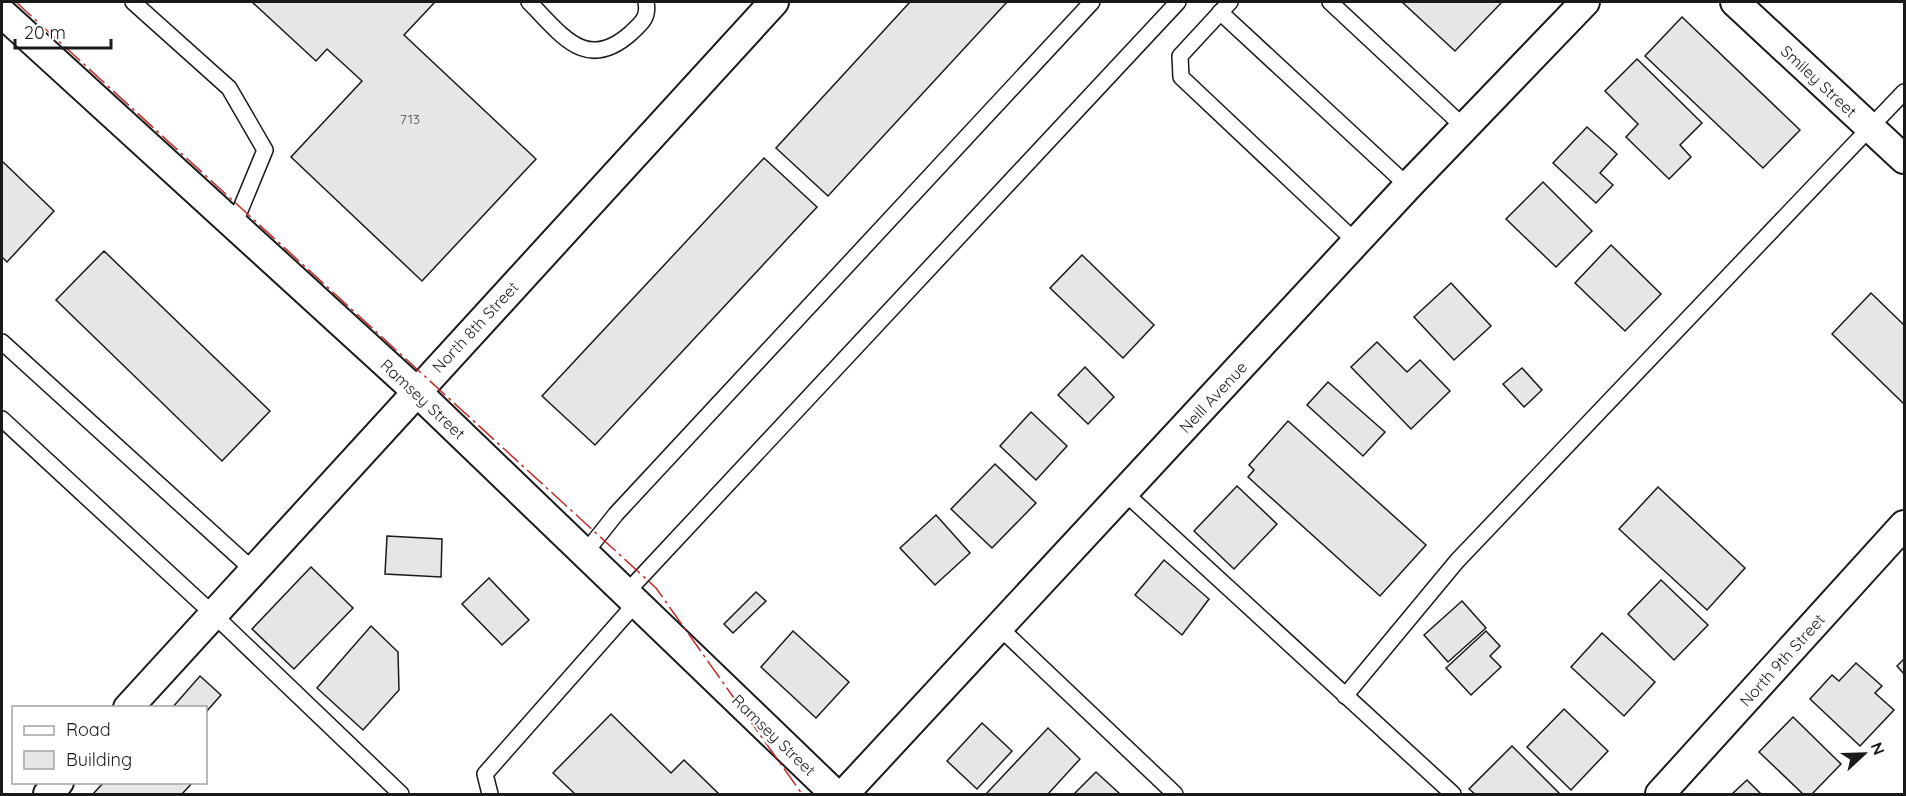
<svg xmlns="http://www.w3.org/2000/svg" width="1906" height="796" font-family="Quicksand,sans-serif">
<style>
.building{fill:#e6e6e6;stroke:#1a1a1a;stroke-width:1.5}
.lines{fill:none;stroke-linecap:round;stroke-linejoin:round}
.lane-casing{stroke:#1a1a1a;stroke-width:18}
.street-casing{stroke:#1a1a1a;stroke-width:32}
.lane{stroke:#fff;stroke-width:15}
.street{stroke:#fff;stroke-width:28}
.power{stroke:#c62828;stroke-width:1.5;stroke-dasharray:21 4.5 3 4.5;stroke-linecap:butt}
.labels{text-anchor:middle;stroke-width:4.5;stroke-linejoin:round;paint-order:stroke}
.number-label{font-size:14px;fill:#4d4d4d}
.street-label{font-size:16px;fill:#1a1a1a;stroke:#fff}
</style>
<rect width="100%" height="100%" fill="#fff"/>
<g class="building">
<path d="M252,2H435L404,35L536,159L422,281L291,157L362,81L327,49L316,61Z"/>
<path d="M910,2H1007L828,196L776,148Z"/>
<path d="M1402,2H1502L1455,51Z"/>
<path d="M1682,17L1800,130L1763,168L1645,56Z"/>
<path d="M1637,59L1702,123L1680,145L1691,157L1669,179L1626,137L1638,124L1605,91Z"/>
<path d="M1587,127L1617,154L1600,173L1613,185L1596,203L1553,163Z"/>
<path d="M764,158L817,207L595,445L542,396Z"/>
<path d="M2,161L54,211L7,262L2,257Z"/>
<path d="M1543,182L1592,231L1556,267L1506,219Z"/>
<path d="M1611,245L1661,294L1625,331L1575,283Z"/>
<path d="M104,251L270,411L222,461L56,300Z"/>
<path d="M1082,255L1154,325L1123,358L1050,288Z"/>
<path d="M1451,283L1491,326L1454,360L1414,317Z"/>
<path d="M1871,293L1904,325V404L1832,334Z"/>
<path d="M1377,342L1407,372L1420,360L1450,391L1411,429L1351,367Z"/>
<path d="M1085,367L1114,397L1088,424L1058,395Z"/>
<path d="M1522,368L1542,390L1524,407L1503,384Z"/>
<path d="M1328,382L1385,432L1363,456L1307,405Z"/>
<path d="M1031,412L1067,446L1036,480L1000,446Z"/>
<path d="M1288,421L1426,545L1380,596L1248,477L1254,470L1249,465Z"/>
<path d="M995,464L1036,503L992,548L951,509Z"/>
<path d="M1237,486L1277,524L1234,569L1194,531Z"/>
<path d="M1658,487L1745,568L1707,610L1619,529Z"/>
<path d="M936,515L970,553L935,585L900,548Z"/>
<path d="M387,536L442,539L441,577L385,574Z"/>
<path d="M1164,560L1209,599L1182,635L1135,595Z"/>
<path d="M311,567L353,608L294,669L252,629Z"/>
<path d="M489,578L529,620L502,645L462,604Z"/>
<path d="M1661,580L1708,625L1674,660L1628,614Z"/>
<path d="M756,592L766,601L733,633L724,624Z"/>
<path d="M1462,601L1486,628L1448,662L1424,635Z"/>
<path d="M371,626L398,652L399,690L363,730L317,688Z"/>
<path d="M793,631L849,682L816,718L761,667Z"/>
<path d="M1486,631L1500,646L1490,656L1501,667L1471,695L1446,668Z"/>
<path d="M1602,633L1655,682L1624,716L1571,667Z"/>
<path d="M1904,659V674L1897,666Z"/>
<path d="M1856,663L1882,686L1875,693L1894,710L1860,746L1810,699L1832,675L1839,681Z"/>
<path d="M200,676L221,695L206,712V708H172Z"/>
<path d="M1564,709L1608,751L1571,790L1527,747Z"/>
<path d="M611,714L671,773L684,760L719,794H575L553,773Z"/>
<path d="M1793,717L1841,764L1812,794H1803L1759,752Z"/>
<path d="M982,723L1012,751L977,789L947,761Z"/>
<path d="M1048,728L1080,759L1048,794H986Z"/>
<path d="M1512,746L1560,794H1475L1469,789Z"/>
<path d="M1096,772L1120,794H1074Z"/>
<path d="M1747,780L1761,794H1732Z"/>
<path d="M104,782H193L182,794H93Z"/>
</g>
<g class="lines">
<defs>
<g id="lane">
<path d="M133,2L229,88L265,150L234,225"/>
<path d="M529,2C562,35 586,73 631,33C642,23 649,17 646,2"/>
<path d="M1230,2L1180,56L1181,77L1356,242"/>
<path d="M1330,2L1465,128"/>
<path d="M1220,12L1408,186"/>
<path d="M2,342L253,570"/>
<path d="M2,419L213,614L401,794"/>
<path d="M1125,493L1453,794"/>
<path d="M585,553L616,514L1092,2"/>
<path d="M626,593L1178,2"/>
<path d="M999,627L1175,794"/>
<path d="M1345,696L1457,561L1904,92"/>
<path d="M490,794L485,774L636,603"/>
</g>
<g id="street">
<path d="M1735,2L1904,159"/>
<path d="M2,13L416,391L835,794"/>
<path d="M128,708L774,2"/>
<path d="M48,794L59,782"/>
<path d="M844,794L1408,186L1585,2"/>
<path d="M1660,794L1904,525"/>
</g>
</defs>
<use href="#lane" class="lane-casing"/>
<use href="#street" class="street-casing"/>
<use href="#lane" class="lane"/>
<use href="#street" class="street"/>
<path class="power" d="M16,2L656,588L802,794"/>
</g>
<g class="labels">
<g class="number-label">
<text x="410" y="124">713</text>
</g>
<g class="street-label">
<text transform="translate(1819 81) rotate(43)" y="6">Smiley Street</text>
<text transform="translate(475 327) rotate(-47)" y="6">North 8th Street</text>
<text transform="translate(1213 397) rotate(-47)" y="6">Neill Avenue</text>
<text transform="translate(423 399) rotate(43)" y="6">Ramsey Street</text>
<text transform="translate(1782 660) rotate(-48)" y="6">North 9th Street</text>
<text transform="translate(774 735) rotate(44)" y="6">Ramsey Street</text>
</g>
</g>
<rect width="1906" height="796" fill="none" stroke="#1a1a1a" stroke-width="6"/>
<rect x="12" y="706" width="195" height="78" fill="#ffffff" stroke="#a3a3a3" stroke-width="1.5"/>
<rect x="24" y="726" width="30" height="9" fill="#ffffff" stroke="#a3a3a3" stroke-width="1.5"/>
<text x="66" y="736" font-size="18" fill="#1a1a1a">Road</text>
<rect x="24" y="751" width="30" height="18" fill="#e6e6e6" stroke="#a3a3a3" stroke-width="1.5"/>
<text x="66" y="766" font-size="18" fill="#1a1a1a">Building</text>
<g transform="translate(1864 754) rotate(68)" stroke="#ffffff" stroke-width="4.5" paint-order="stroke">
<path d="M0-4.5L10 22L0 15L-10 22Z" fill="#1a1a1a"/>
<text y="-9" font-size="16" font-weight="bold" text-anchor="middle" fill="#1a1a1a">N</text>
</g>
<path d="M15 39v9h96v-9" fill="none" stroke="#1a1a1a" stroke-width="3"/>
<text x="24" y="39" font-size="18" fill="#1a1a1a" stroke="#ffffff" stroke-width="4.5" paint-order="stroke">20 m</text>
</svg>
